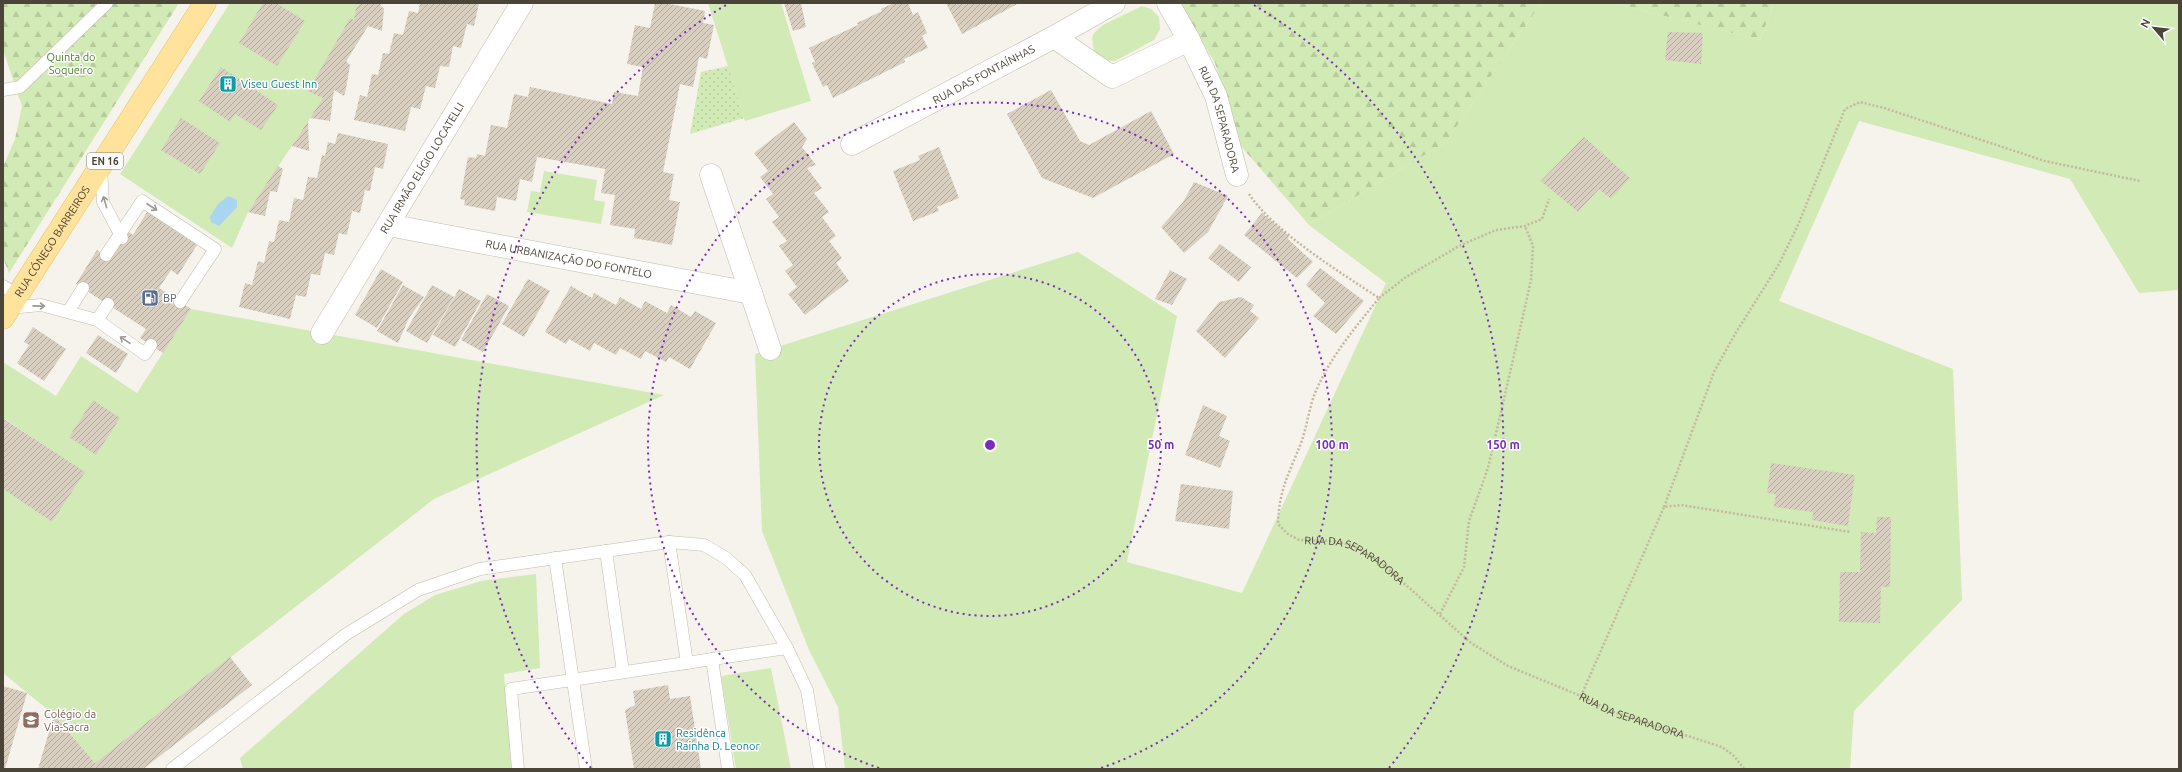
<svg xmlns="http://www.w3.org/2000/svg" width="2182" height="772" font-family="Ubuntu,sans-serif">
<style>
.green{fill:#d2eab5}
.forest{fill:url(#forest-firs)}
.park{fill:url(#park-dots)}
.water{fill:#a9d4f2}
.building{fill:url(#building-hatch)}
.lines{fill:none;stroke-linecap:round;stroke-linejoin:round}
.service-casing{stroke:#c2bbae;stroke-width:13}
.minor-casing{stroke:#c2bbae;stroke-width:23}
.primary-casing{stroke:#e6c16a;stroke-width:23}
.path{stroke:#c4b79f;stroke-width:2.5;stroke-dasharray:2 2;stroke-linecap:butt}
.service{stroke:#fff;stroke-width:12}
.minor{stroke:#fff;stroke-width:22}
.primary{stroke:#ffe39c;stroke-width:22}
.oneway{stroke:#9c9892}
.ring{fill:none;stroke:#7b2cbf;stroke-width:2;stroke-dasharray:2 4}
.labels{text-anchor:middle;stroke-width:3;stroke-linejoin:round;paint-order:stroke}
.shield{fill:#fff;stroke:#817c74;stroke-width:1}
.shield-label{font-size:10px;font-weight:bold;fill:#4b4439}
.park-label{font-size:11px;fill:#4a7f2a;stroke:#fff}
.street-label{font-size:11px;fill:#4b4439;stroke:#fff}
.culture-label{font-size:11px;fill:#0d838f;stroke:#fff;text-anchor:start}
.service-label{font-size:11px;fill:#4e5e75;stroke:#fff;text-anchor:start}
.education-label{font-size:11px;fill:#785e54;stroke:#fff;text-anchor:start}
.centre{fill:#7b2cbf;stroke:#fff;stroke-width:2}
.ring-label{font-size:12px;text-anchor:middle;font-weight:bold;fill:#7b2cbf;stroke:#fff;stroke-width:3;stroke-linejoin:round;paint-order:stroke}
</style>
<defs>
<pattern id="forest-firs" width="22" height="20" patternUnits="userSpaceOnUse"><rect width="22" height="20" fill="#d2eab5"/><path d="M5 1l3.5 6h-7zM16 11l3.5 6h-7z" fill="#b6ca9c"/></pattern>
<pattern id="park-dots" width="8" height="8" patternUnits="userSpaceOnUse"><rect width="8" height="8" fill="#d2eab5"/><path d="M2 2h.1M6 6h.1" fill="none" stroke="#b6ca9c" stroke-width="1.8" stroke-linecap="round"/></pattern>
<pattern id="building-hatch" width="6" height="6" patternUnits="userSpaceOnUse"><rect width="6" height="6" fill="#d8cfc1"/><path d="M-1 1l2-2M0 6l6-6M5 7l2-2" fill="none" stroke="#b1aa9e"/></pattern>
</defs>
<rect width="100%" height="100%" fill="#f6f3ec"/>
<g class="green">
<path d="M230,3H382L330,88L248,212L232,248L120,174Z"/>
<path d="M708,3H781L811,101L745,121Z"/>
<path d="M1541,3H1613L1760,40L1774,3H2179V290L2139,293L2070,179L1859,121L1779,301L1953,369L1962,600L1854,711L1850,769H845L838,707L809,650L762,531L755,354L1078,252L1177,316L1127,562L1242,593L1386,283L1309,225L1446,142Z"/>
<path d="M1142,6L1151,9L1159,17L1160,29L1154,40L1115,61L1104,60L1094,52L1092,38L1094,33L1103,25Z"/>
<path d="M544,171L597,180L594,200L605,202L601,224L527,212L531,191L540,192Z"/>
<path d="M191,309L664,395L434,499L95,763L54,715L3,673V489L52,522L84,472L5,419L3,421V362L56,396L81,356L137,393Z"/>
<path d="M536,574L540,668L504,674L512,769H243L240,758L404,614L435,595L481,581Z"/>
<path d="M771,668L791,769H736L721,676Z"/>
</g>
<g class="forest">
<path d="M3,3H179L9,273L3,258V167L15,139L22,106L3,50Z"/>
<path d="M1179,3H1541L1446,142L1309,225L1240,145L1215,63Z"/>
<path d="M1613,3H1774L1760,40Z"/>
</g>
<path class="park" d="M728,66L744,118L690,134L701,72Z"/>
<path class="water" d="M228,196L237,200V207L219,226L211,222L210,217L218,204Z"/>
<g class="building">
<path d="M263,3H276L305,21L277,66L239,43Z"/>
<path d="M361,3H382L380,6L384,8L382,31L368,26L346,61L350,65L346,89L344,96L334,90L330,121L310,118L323,98L308,91L350,18L354,20L356,8Z"/>
<path d="M420,3H479L474,26L467,24L461,48L453,46L449,67L440,66L435,88L426,86L420,109L411,107L405,131L354,120L360,95L367,97L372,74L378,75L383,53L389,54L394,33L403,35L409,11L418,13Z"/>
<path d="M655,3H665L705,11L703,23L714,25L707,59L699,57L693,87L680,84L663,172L674,174L669,200L680,202L672,245L634,238L635,229L610,225L615,195L601,193L605,169L537,157L532,182L520,179L516,201L497,197L495,211L464,205L465,200L460,199L468,157L476,158L477,154L485,156L491,125L507,128L514,94L528,97L530,87L612,104L614,92L638,96L643,67L627,64L635,25L650,28Z"/>
<path d="M784,3H801L806,27L793,31Z"/>
<path d="M894,3H908L913,15L918,12L927,33L922,36L928,48L904,59L905,62L833,98L827,85L823,87L812,63L815,62L809,48L858,25L857,23L882,11L881,9Z"/>
<path d="M946,3H1019L962,34Z"/>
<path d="M1668,32L1703,33L1701,64L1665,60Z"/>
<path d="M221,67L278,105L261,130L235,114L230,122L199,101Z"/>
<path d="M1051,90L1080,141L1089,145L1151,111L1174,154L1093,198L1042,178L1007,114Z"/>
<path d="M181,118L220,143L200,174L161,150Z"/>
<path d="M308,121L309,151L292,146Z"/>
<path d="M794,122L807,139L802,147L816,165L807,168L822,188L814,193L829,212L822,217L836,236L829,241L842,258L836,263L849,281L805,315L788,294L797,287L785,271L793,265L779,246L787,241L772,222L779,217L766,199L773,194L760,177L768,171L754,153Z"/>
<path d="M338,133L388,144L383,169L375,167L370,191L365,190L360,213L352,211L347,235L339,233L334,255L325,253L320,275L311,274L306,297L296,295L290,319L239,307L245,283L252,285L258,261L264,263L269,241L274,242L279,220L289,222L294,198L303,200L308,177L317,178L322,155L325,156L328,142L335,144Z"/>
<path d="M1584,137L1630,178L1611,199L1599,189L1578,212L1541,181Z"/>
<path d="M939,147L959,198L937,207L939,211L913,221L893,171L920,160L918,156Z"/>
<path d="M278,166L283,169L277,192L270,191L265,216L248,212Z"/>
<path d="M1194,182L1228,196L1208,232L1184,253L1161,227L1183,202Z"/>
<path d="M147,212L197,245L178,275L171,270L159,288L191,309L163,353L140,338L146,329L76,284L97,250L110,258L127,231L133,235Z"/>
<path d="M1262,213L1289,236L1288,239L1313,262L1297,278L1244,235Z"/>
<path d="M1220,244L1251,267L1239,282L1208,258Z"/>
<path d="M1320,268L1364,301L1336,334L1313,316L1325,303L1306,285Z"/>
<path d="M381,269L403,282L377,328L355,315Z"/>
<path d="M1170,270L1187,279L1172,305L1155,299Z"/>
<path d="M528,279L550,291L524,337L502,324Z"/>
<path d="M403,285L424,297L409,318L398,343L377,331Z"/>
<path d="M432,285L454,297L427,343L406,331Z"/>
<path d="M571,286L592,298L594,293L616,305L620,297L641,309L645,301L667,313L671,305L691,317L695,311L716,323L690,369L669,357L666,362L645,351L641,359L620,348L616,355L594,343L590,351L569,339L566,344L545,332Z"/>
<path d="M459,289L481,301L455,347L433,335Z"/>
<path d="M487,294L509,306L483,352L461,340Z"/>
<path d="M1241,297L1254,305L1250,311L1259,318L1225,358L1196,331L1219,302Z"/>
<path d="M33,327L66,349L44,381L17,363L29,345L24,342Z"/>
<path d="M98,335L128,354L116,373L86,353Z"/>
<path d="M93,400L120,418L96,455L69,437Z"/>
<path d="M1203,405L1227,416L1219,436L1230,441L1220,468L1185,455Z"/>
<path d="M4,419L85,472L52,522L3,489Z"/>
<path d="M1771,463L1855,475L1848,526L1812,520L1813,512L1774,507L1776,494L1767,493Z"/>
<path d="M1181,484L1233,491L1229,529L1175,521Z"/>
<path d="M1877,517H1891L1890,587H1881L1880,623L1839,622L1840,572H1860L1861,532L1876,533Z"/>
<path d="M230,657L252,685L143,769H38L54,715L95,763Z"/>
<path d="M668,685L670,699L690,696L701,769H634L625,710L635,705L633,691Z"/>
<path d="M3,686L27,693L5,769H3Z"/>
</g>
<g class="lines">
<defs>
<g id="service">
<path d="M3,90L20,87L107,3"/>
<path d="M101,168L103,202L122,238"/>
<path d="M106,255L142,201L215,249L180,302"/>
<path d="M3,286L18,296"/>
<path d="M9,308L41,305L97,320L108,304"/>
<path d="M68,312L83,288"/>
<path d="M97,320L145,354L151,345"/>
<path d="M669,542L687,663"/>
<path d="M606,551L623,672"/>
<path d="M555,558L586,769"/>
<path d="M712,659L728,769"/>
<path d="M172,769L345,635L418,590L480,569L669,542L704,545L726,558L745,575L787,648L807,690L820,769"/>
<path d="M518,769L511,689L787,648"/>
</g>
<g id="minor">
<path id="s2" d="M1168,3L1189,40L1216,96L1237,175"/>
<path d="M1054,37L1112,77L1189,40"/>
<path id="s3" d="M852,144L1054,37L1114,3"/>
<path d="M711,175L770,349"/>
<path id="s4" d="M388,225L751,293"/>
<path id="s5" d="M322,333L522,3"/>
</g>
<g id="primary">
<path id="s6" d="M3,318L205,3"/>
</g>
</defs>
<use href="#service" class="service-casing"/>
<use href="#minor" class="minor-casing"/>
<use href="#primary" class="primary-casing"/>
<g class="path">
<path id="s1" d="M1249,194C1273,231 1341,273 1379,298C1355,328 1330,357 1315,393C1309,408 1307,427 1301,443C1289,474 1279,489 1278,524L1288,534L1299,540L1334,541L1352,545L1379,561L1471,643L1508,666L1581,696L1613,712L1722,747L1734,756L1744,769"/>
<path d="M1379,298L1406,277L1461,245L1496,230L1525,226L1542,219L1549,199"/>
<path d="M1664,507L1714,372L1735,334L1779,264L1798,225L1845,109L1860,102L1884,108L2045,161L2140,181"/>
<path d="M1440,614L1464,567L1469,521L1488,468L1518,338L1531,280L1533,246L1525,226"/>
<path d="M1581,696L1664,507L1681,505L1850,532"/>
</g>
<use href="#service" class="service"/>
<use href="#minor" class="minor"/>
<use href="#primary" class="primary"/>
</g>
<defs><path id="oneway-shaft" d="M-6 0H5M1.5-3L5.5 0L1.5 3" fill="none" stroke-width="1.6" stroke-linecap="round" stroke-linejoin="round"/></defs>
<g class="oneway">
<use href="#oneway-shaft" transform="translate(105 202) rotate(-106)"/>
<use href="#oneway-shaft" transform="translate(152 207) rotate(33)"/>
<use href="#oneway-shaft" transform="translate(39 306) rotate(1)"/>
<use href="#oneway-shaft" transform="translate(125 340) rotate(-146)"/>
</g>
<g class="ring">
<circle cx="990" cy="445" r="171"/>
<path d="M879 768A342 342 0 1 1 1101 768"/>
<path d="M591 768A513 513 0 0 1 726 5M1254 5A513 513 0 0 1 1389 768"/>
</g>
<defs>
<symbol id="building-square" viewBox="-11 -11 22 22"><rect x="-9" y="-9" width="18" height="18" rx="4" fill="#0f9aa8" stroke="#fff"/><path d="M-4-6H4V6H1V3H-1V6H-4ZM-2.5-4.3h1.7v1.8h-1.7ZM.8-4.3h1.7v1.8H.8ZM-2.5-1h1.7V.8h-1.7ZM.8-1h1.7V.8H.8Z" fill="#fff"/></symbol>
<symbol id="fuel-square" viewBox="-11 -11 22 22"><rect x="-9" y="-9" width="18" height="18" rx="4" fill="#5c6f8a" stroke="#fff"/><path d="M-5.5-6h7V0h2V4h1.3V-2.5L3-4.5l.8-.8L6-3V5H2.5V1h-1V6h-7ZM-4.2-4.7v3.2H.2V-4.7Z" fill="#fff"/></symbol>
<symbol id="school-square" viewBox="-11 -11 22 22"><rect x="-9" y="-9" width="18" height="18" rx="4" fill="#8d6e63" stroke="#fff"/><path d="M0-5L7-2L0 1L-7-2ZM-4 1L0 2.5L4 1V4Q0 6-4 4Z" fill="#fff"/></symbol>
</defs>
<g fill-rule="evenodd">
<use href="#building-square" x="218" y="74" width="20" height="20"/>
<use href="#fuel-square" x="140" y="288" width="20" height="20"/>
<use href="#school-square" x="21" y="710" width="20" height="20"/>
<use href="#building-square" x="653" y="729" width="20" height="20"/>
</g>
<g class="labels">
<rect class="shield" x="87" y="153" width="36" height="16" rx="3"/>
<g class="shield-label">
<text x="105" y="165">EN 16</text>
</g>
<g class="park-label">
<text x="71" y="61">Quinta do<tspan x="71" dy="13">Soqueiro</tspan></text>
</g>
<g class="street-label">
<text dy="4" stroke="none"><textPath href="#s3" startOffset="149">RUA DAS FONTAÍNHAS</textPath></text>
<text dy="4" stroke="none"><textPath href="#s2" startOffset="128">RUA DA SEPARADORA</textPath></text>
<text dy="4" stroke="none"><textPath href="#s5" startOffset="193">RUA IRMÃO ELÍGIO LOCATELLI</textPath></text>
<text dy="4" stroke="none"><textPath href="#s6" startOffset="91">RUA CÓNEGO BARREIROS</textPath></text>
<text dy="4" stroke="none"><textPath href="#s4" startOffset="184">RUA URBANIZAÇÃO DO FONTELO</textPath></text>
<text dy="4" stroke="none"><textPath href="#s1" startOffset="507">RUA DA SEPARADORA</textPath></text>
<text dy="4" stroke="none"><textPath href="#s1" startOffset="831">RUA DA SEPARADORA</textPath></text>
</g>
<g class="culture-label">
<text x="241" y="88">Viseu Guest Inn</text>
<text x="676" y="737">Residênca<tspan x="676" dy="13">Rainha D. Leonor</tspan></text>
</g>
<g class="service-label">
<text x="163" y="302">BP</text>
</g>
<g class="education-label">
<text x="44" y="718">Colégio da<tspan x="44" dy="13">Via-Sacra</tspan></text>
</g>
</g>
<circle cx="990" cy="445" r="6" class="centre"/>
<g class="ring-label">
<text x="1161" y="449">50 m</text>
<text x="1332" y="449">100 m</text>
<text x="1503" y="449">150 m</text>
</g>
<rect width="2182" height="772" fill="none" stroke="#4b4439" stroke-width="8"/>
<g transform="translate(2154 28) rotate(298)" stroke="#ffffff" stroke-width="3" paint-order="stroke">
<path d="M0-3L7 15L0 10L-7 15Z" fill="#4b4439"/>
<text y="-6" font-size="11" font-weight="bold" text-anchor="middle" fill="#4b4439">N</text>
</g>
</svg>
